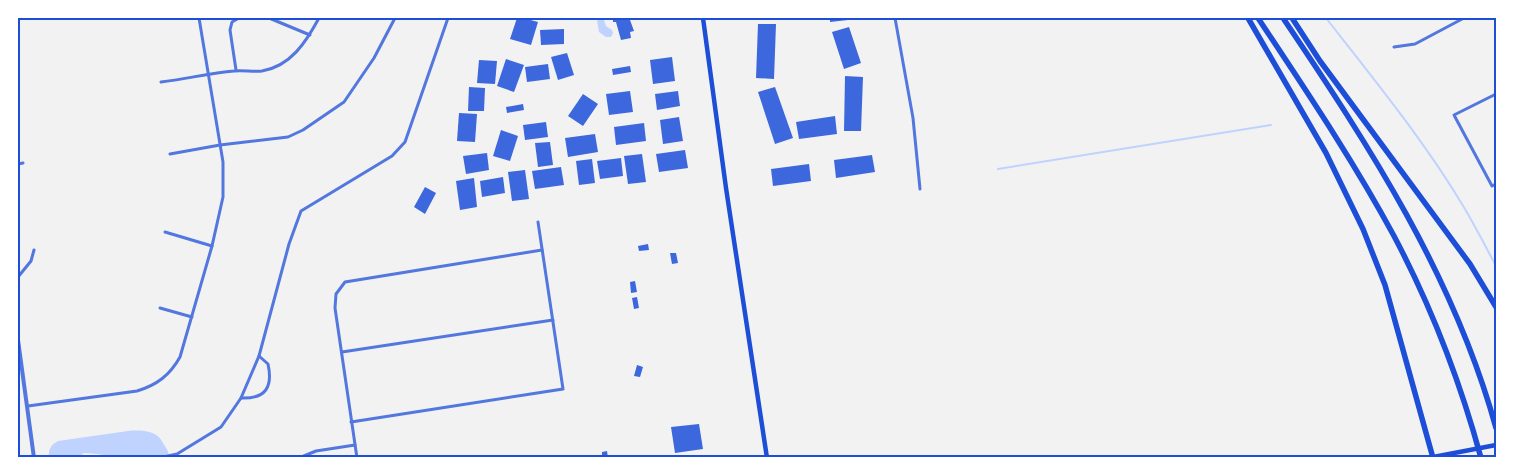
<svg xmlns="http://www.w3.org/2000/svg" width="1514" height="475" font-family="'Nunito Sans',sans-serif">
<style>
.water{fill:#bfd3fe}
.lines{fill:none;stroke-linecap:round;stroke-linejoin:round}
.stream{stroke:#bfd3fe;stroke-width:2}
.building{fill:#3d67dc}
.minor{stroke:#5277de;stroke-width:3}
.tertiary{stroke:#5277de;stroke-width:4}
.secondary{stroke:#1d4ed8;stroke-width:4.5}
.motorway{stroke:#1d4ed8;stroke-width:5.5}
.neatline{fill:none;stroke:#1d4ed8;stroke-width:2}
</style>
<rect width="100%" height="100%" fill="#f2f2f2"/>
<g class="water">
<path d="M600,18L604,20L606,26L612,30L613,33L611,37H606L599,32L597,21Z"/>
<path d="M128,431C141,430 157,430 163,443C166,448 169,451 169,458C154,457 139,459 124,457C110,457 98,453 84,453L78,457L49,458C48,449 51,445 58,441Z"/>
</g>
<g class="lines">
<g class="stream">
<path d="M1326,18C1374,79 1425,142 1465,209C1476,228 1486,247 1496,266"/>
<path d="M998,169L1271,125"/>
</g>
</g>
<g class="building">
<path d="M517,18H523L538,22L531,45L510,39Z"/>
<path d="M613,18H632V20H630L634,31L630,32L631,38L621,40L616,22H613Z"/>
<path d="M830,18H848V20L830,22Z"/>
<path d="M758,24H776L774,79L756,78Z"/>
<path d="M849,27L861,63L844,69L832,32Z"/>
<path d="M564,29V44L541,45L540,30Z"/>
<path d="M567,53L574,75L558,80L551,57Z"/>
<path d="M672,57L675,81L653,84L650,60Z"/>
<path d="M506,59L524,65L514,92L497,86Z"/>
<path d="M479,60L497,61L495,84L477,83Z"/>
<path d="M548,64L550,79L527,82L525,67Z"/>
<path d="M630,66L631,72L613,75L612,69Z"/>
<path d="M845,76L863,77L861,131H844Z"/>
<path d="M469,87L485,88L484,111H468Z"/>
<path d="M775,87L793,138L775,144L758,92Z"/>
<path d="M630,91L633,112L609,115L606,94Z"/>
<path d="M678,91L680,106L657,110L655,94Z"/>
<path d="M583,94L598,104L583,126L568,116Z"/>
<path d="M523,104L524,110L507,113L506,107Z"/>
<path d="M459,113L477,114L475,142L457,141Z"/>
<path d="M835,116L837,134L799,139L796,122Z"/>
<path d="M679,117L683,141L663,144L660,120Z"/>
<path d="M546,122L548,137L525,140L523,125Z"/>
<path d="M644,123L646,141L616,145L614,127Z"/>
<path d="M501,130L518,136L510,161L493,156Z"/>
<path d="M595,134L598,152L568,157L565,138Z"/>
<path d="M550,142L553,165L538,167L535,143Z"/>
<path d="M685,150L688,168L659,172L656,154Z"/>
<path d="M487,153L489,170L466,174L463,156Z"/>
<path d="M642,154L646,182L628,184L624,156Z"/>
<path d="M872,155L875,172L836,178L834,160Z"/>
<path d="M621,158L623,176L600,179L597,161Z"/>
<path d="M592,159L595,183L579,185L576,161Z"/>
<path d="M809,164L811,181L773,186L771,169Z"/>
<path d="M561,167L564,185L535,189L532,171Z"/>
<path d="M525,170L529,199L512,201L508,172Z"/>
<path d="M503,177L505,193L482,197L480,181Z"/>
<path d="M474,178L477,207L460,210L456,181Z"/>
<path d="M425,187L436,193L425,214L414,207Z"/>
<path d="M648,244L649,250L639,251L638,246Z"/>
<path d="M670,253H676L678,263L672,264Z"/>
<path d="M635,281L637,292L631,293L630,282Z"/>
<path d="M637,297L639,308L634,309L632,298Z"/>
<path d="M637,365L643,367L640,377L634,376Z"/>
<path d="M699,424L703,449L675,453L671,427Z"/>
<path d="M607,451L608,458H602V452Z"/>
</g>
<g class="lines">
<g class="minor">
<path d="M269,18L310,35"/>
<path d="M895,18L913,118L920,189"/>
<path d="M1394,47L1415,44L1464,18"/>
<path d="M236,70L230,30L232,22L239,18"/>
<path d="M161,82C186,79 210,73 234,71C243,70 253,72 262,71C291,66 306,42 319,18"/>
<path d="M1496,94L1454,115L1492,186L1496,184"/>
<path d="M170,154L220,145L288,137L303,130L344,102L374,58L395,18"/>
<path d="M18,164L23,163"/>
<path d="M165,232L212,246"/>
<path d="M18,277L31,261L34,250"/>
<path d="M160,308L192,317"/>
<path d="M342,352L553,320"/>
<path d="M241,398C266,399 273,387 268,364L259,356"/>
<path d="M28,406L137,391C157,385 170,375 180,357L212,246L223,197V162L199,18"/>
<path d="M351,422L563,389L538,222"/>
<path d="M159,458L177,454L221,427L241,398L259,356L289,244L301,211L392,156L405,142L448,18"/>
<path d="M299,458L316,451L355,445"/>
<path d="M357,458L335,308L336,294L345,282L542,250"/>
</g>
<path class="tertiary" d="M18,340L34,458"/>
<g class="secondary">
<path d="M703,18L726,188L767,458"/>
<path d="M1428,458L1496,445"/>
</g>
<g class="motorway">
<path d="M1248,18L1326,153L1363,229L1385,285L1433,458"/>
<path d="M1258,18C1305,89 1353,160 1394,236C1431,306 1460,381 1481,458"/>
<path d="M1283,18C1370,147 1454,276 1496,428"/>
<path d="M1292,18L1320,61L1470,264L1496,307"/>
</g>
</g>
<rect width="1514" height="475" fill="none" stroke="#ffffff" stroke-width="38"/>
<rect x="19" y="19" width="1476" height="437" class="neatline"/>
</svg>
